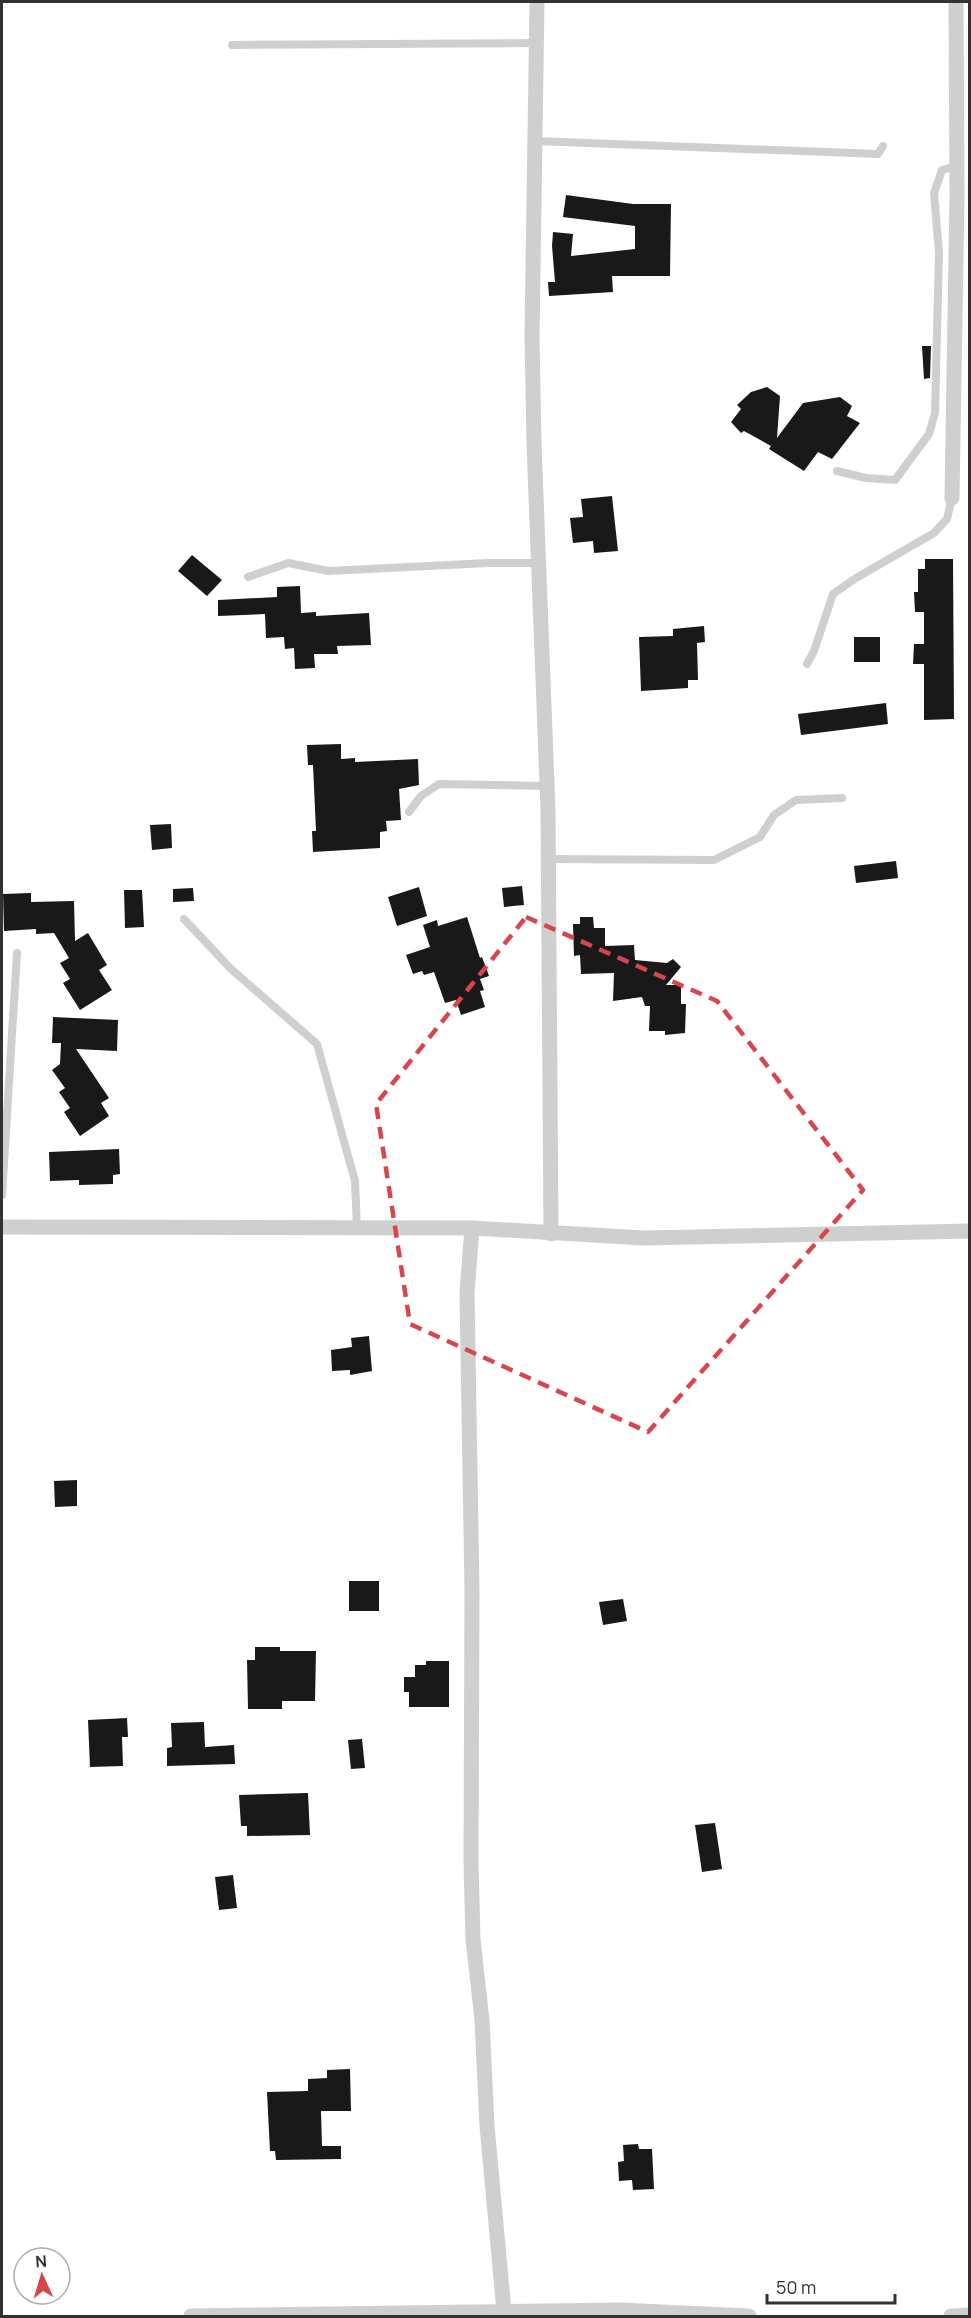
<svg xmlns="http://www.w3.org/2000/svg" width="971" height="2318" font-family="Manrope,sans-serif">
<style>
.building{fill:#191919}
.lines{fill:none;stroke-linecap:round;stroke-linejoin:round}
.service{stroke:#cfcfcf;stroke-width:8}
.minor{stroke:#cfcfcf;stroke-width:15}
.marked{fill:none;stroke:#d7464d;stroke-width:4.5;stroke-dasharray:12 8;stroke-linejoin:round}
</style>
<rect width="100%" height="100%" fill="#fff"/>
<g class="building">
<path d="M566,195L633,204H671L670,276H612L613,292L549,296L548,282H555L552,246L553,232L573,234L571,256L635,249V226L563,217Z"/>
<path d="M922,346H931L930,378L924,379Z"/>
<path d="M767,387L780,396L777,438L803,403L840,397L852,406L847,416L860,423L832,459L818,452L804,471L769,449L771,446L744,431L741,433L731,422L741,409L737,405L751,392Z"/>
<path d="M612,496L618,551L594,553L593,541L573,543L570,518L583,517L581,499Z"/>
<path d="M192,555L222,580L207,596L178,571Z"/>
<path d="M925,559H953L954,719L924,720V664H913L914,644H924V612H915L914,592H918V569H925Z"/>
<path d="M300,586L301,613L316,612V616L369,613L371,645L337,646L338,654H314L315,668L295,669L294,648L285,649L284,637L266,638L265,614L218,616V600L277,597V587Z"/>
<path d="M704,626L705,642L697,643L698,680H688V688L641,691L639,637L673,636V629Z"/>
<rect x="854" y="637" width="26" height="25"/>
<path d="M886,703L888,724L801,735L798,714Z"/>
<path d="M341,744V759L355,758V762L418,759L419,785L399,789L401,820L386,821L387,831L380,832V848L313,852L312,831H316L313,765H308L307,745Z"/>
<path d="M171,824L172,848L152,850L150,825Z"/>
<path d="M896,861L898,878L856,883L854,866Z"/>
<path d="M522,886L524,905L504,907L502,888Z"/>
<path d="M419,887L427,916L397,926L388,897Z"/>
<path d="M193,888L194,901L173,902V889Z"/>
<path d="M124,890H142L144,927L125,928Z"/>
<path d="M31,893V902L74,901L75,941L88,933L107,965L99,970L112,990L80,1010L63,983L70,979L60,963L69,958L54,933L36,934V929L4,931L3,894Z"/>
<path d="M467,917L480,958L482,957L489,976L480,979L484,990L480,991L485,1007L461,1015L456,1000L445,1003L434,972L424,975L422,971L413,974L406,955L430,947L423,925L437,920L438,926Z"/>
<path d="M580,917H593L594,928H605V946L634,945L635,960L667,963L673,959L681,967L666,985H681V1004H686L685,1033L665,1035V1031H649L650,1006H645L642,997L613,1001L614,973L581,974L580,955L574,956L573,924H580Z"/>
<path d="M53,1017L118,1020L117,1051L76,1049L109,1098L101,1103L109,1116L80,1136L64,1112L70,1108L59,1092L65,1088L52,1070L60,1064L61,1043H52Z"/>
<path d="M119,1149L120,1174L113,1175V1184L79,1185V1180L50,1181L49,1152Z"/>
<path d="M369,1336L372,1371L350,1375V1370L332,1371L331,1350L352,1347L351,1338Z"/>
<path d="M77,1480V1506L55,1507L54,1481Z"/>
<rect x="349" y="1581" width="30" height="30"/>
<path d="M623,1599L627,1621L603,1625L599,1602Z"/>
<path d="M255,1647H280V1651H316L315,1701H282V1709H248L247,1660H255Z"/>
<path d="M426,1661H449V1707H409V1692H404V1677H415V1665H426Z"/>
<path d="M127,1718L128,1737H122L123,1766L90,1767L88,1720Z"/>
<path d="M204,1722L205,1747L234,1745L235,1764L167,1766V1748L172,1747L171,1723Z"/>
<path d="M362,1739L365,1768L351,1769L348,1740Z"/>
<path d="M308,1793L310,1835L247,1836V1826H241L239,1795Z"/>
<path d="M715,1823L722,1869L702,1872L695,1825Z"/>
<path d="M233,1875L237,1908L219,1910L215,1877Z"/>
<path d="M350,2069L351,2111H321L322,2146H341V2159L276,2160L275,2151H270L267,2092L308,2091V2079L327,2078V2070Z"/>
<path d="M638,2144L639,2149H652L654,2189L633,2190L632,2180L619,2181L618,2162L624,2161L623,2145Z"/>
</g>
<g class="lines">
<g class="service">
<path d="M232,45L537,43"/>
<path d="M536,141L878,154L883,146"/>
<path d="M837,471L866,478L895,480L929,434L935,413L939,253L934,193L942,170L956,166"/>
<path d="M248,577L288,563L329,571L488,563H539"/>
<path d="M807,664L814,651L833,594L856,578L934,533L947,519L952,498"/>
<path d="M409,812L421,796L439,784L547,786"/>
<path d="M548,859L714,860L760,837L774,815L796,800L842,798"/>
<path d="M184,919L231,969L317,1044L355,1181L357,1229"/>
<path d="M2,1195L17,953"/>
</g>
<g class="minor">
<path d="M537,2L532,335L534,444L548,810L551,1234"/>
<path d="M952,498L957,196L956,2"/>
<path d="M2,1227L472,1228L644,1238L970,1231"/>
<path d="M472,1228L467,1293L472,1591L471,1862L473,1939L482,2020L487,2126L504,2311"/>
<path d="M191,2316L619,2310L749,2316"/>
<path d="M951,2316L970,2315"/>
</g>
</g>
<path class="marked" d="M526,917L717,1001L863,1190L648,1432L410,1324L376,1104Z"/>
<rect width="971" height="2318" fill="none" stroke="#323232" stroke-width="6"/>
<g transform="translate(42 2276) rotate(356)"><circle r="28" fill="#ffffff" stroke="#adadad" stroke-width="1.5"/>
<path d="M0-4.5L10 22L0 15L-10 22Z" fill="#d7464d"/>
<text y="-9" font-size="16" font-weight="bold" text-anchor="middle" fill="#323232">N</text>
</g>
<path d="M767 2294v9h128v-9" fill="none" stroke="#323232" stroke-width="3"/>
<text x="776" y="2294" font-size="18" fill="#323232" stroke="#ffffff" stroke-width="4.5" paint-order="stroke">50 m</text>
</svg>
